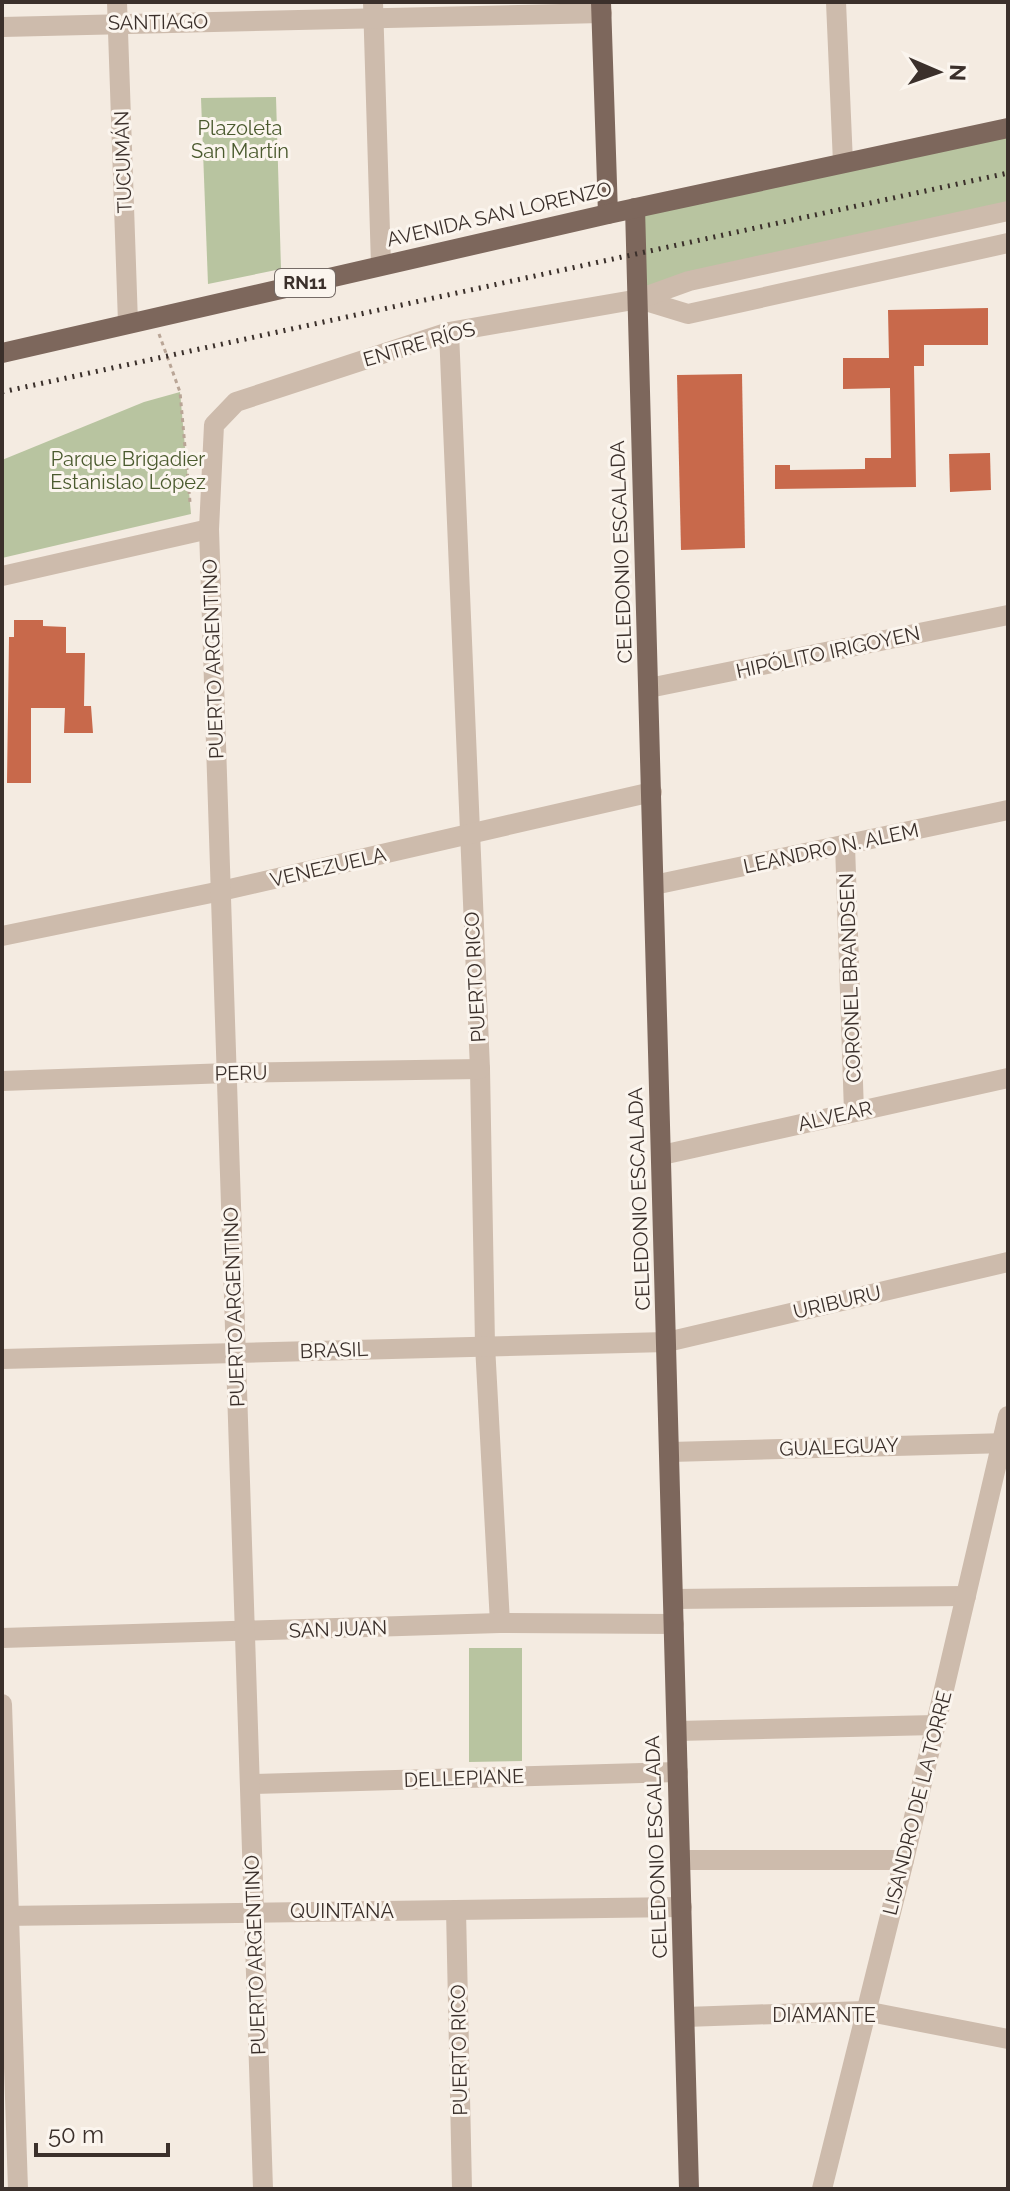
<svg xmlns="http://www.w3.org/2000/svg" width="1010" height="2191" font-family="Raleway,sans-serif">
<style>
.green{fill:#b8c4a0}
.building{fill:#c8694b}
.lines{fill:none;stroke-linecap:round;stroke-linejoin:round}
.path{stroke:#b9a596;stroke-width:3;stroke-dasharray:4 4;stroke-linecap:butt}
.minor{stroke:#cdbbac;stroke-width:20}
.major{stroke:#7d675c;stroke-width:20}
.rail{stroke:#3b302b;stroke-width:5;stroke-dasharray:2 6;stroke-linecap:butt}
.labels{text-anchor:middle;stroke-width:6;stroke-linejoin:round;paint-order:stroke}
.shield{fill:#fbf5ee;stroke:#756b66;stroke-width:2}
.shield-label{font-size:18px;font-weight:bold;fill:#3b302b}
.street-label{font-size:20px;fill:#3b302b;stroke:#fbf5ee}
.park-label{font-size:20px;fill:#4a5a2e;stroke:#fbf5ee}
</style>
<rect width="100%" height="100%" fill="#f4ebe1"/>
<g class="green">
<path d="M276,97L281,269L208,284L201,98Z"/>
<path d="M1008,128V211L639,299L635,208Z"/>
<path d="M180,392L191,514L2,558V460L144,402Z"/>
<path d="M469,1648H522V1761L469,1762Z"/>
</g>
<g class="building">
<path d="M988,308V345H924V366H914L916,487L775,489V465H790V470L865,469V458H891L890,388L843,389V358H889L888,310Z"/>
<path d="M742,374L745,548L681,550L677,375Z"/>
<path d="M990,453L991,490L950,492L949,454Z"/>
<path d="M14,620H43V626L66,627V653H85L84,706H91L93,733H64L65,708H31V783H7L9,637H14Z"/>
</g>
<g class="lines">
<path class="path" d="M159,334L180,392L190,502"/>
<g class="minor">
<path d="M117,2L128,323"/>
<path d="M373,2L381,265"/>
<path d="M836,2L843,163"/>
<path d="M2,27L602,13"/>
<path d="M639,299L688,314L1008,243"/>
<path d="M449,332L480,1069L485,1345L500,1623"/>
<path d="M2,576L209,529"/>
<path d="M649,688L1008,615"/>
<path d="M845,845L854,1112"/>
<path d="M654,885L1008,810"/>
<path d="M2,936L221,891L652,792"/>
<path d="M2,1081L229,1073L480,1069"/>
<path d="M662,1155L1008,1078"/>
<path d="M2,1359L667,1342L1008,1262"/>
<path d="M670,1452L1008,1443"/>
<path d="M674,1599L966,1596"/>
<path d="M2,1638L500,1623L674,1624"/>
<path d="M2,1704L18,2189"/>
<path d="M677,1731L936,1725"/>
<path d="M250,1784L678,1772"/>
<path d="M681,1860H904"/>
<path d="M456,1910L462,2189"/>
<path d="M2,1916L682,1907"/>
<path d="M685,2017L865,2011L1008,2039"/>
<path d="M263,2189L209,529L214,425L236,402L449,332L639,299L689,281L1008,211"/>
<path d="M822,2189L904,1860L1008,1416"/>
</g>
<g class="major">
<path d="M601,2L608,214"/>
<path d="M635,208L689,2189"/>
<path d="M2,353L608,214L1008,128"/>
</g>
<path class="rail" d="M2,392L1008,173"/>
</g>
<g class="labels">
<rect class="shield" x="275" y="269" width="60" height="28" rx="6"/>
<g class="shield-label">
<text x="305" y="289">RN11</text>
</g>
<g class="street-label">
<text transform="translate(158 22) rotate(-1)" y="7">SANTIAGO</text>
<text transform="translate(123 162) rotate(-92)" y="7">TUCUMÁN</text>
<text transform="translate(499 214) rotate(-13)" y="7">AVENIDA SAN LORENZO</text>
<text transform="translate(419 344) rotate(-16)" y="7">ENTRE RÍOS</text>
<text transform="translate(621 552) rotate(-92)" y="7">CELEDONIO ESCALADA</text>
<text transform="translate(828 652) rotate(-12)" y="7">HIPÓLITO IRIGOYEN</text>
<text transform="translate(213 659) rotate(-92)" y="7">PUERTO ARGENTINO</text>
<text transform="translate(831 848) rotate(-12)" y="7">LEANDRO N. ALEM</text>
<text transform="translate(328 867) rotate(-13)" y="7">VENEZUELA</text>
<text transform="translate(475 977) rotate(-93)" y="7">PUERTO RICO</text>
<text transform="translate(850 978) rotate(-92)" y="7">CORONEL BRANDSEN</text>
<text transform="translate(241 1073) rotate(-1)" y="7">PERU</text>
<text transform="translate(835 1116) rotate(-13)" y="7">ALVEAR</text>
<text transform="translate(639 1199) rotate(-92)" y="7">CELEDONIO ESCALADA</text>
<text transform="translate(837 1302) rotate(-13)" y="7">URIBURU</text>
<text transform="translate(234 1307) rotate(-92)" y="7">PUERTO ARGENTINO</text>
<text transform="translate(334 1350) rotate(-2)" y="7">BRASIL</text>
<text transform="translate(839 1447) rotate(-2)" y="7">GUALEGUAY</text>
<text transform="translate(338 1629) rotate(-2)" y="7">SAN JUAN</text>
<text transform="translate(464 1778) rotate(-2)" y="7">DELLEPIANE</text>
<text transform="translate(917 1803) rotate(-76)" y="7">LISANDRO DE LA TORRE</text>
<text transform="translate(656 1847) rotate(-92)" y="7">CELEDONIO ESCALADA</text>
<text x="342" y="1918">QUINTANA</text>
<text transform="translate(255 1955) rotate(-92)" y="7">PUERTO ARGENTINO</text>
<text x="824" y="2022">DIAMANTE</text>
<text transform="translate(459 2050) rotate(-91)" y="7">PUERTO RICO</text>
</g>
<g class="park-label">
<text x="240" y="135">Plazoleta<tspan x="240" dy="23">San Martín</tspan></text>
<text x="128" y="466">Parque Brigadier<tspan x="128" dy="23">Estanislao López</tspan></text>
</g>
</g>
<rect width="1010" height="2191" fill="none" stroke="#3b302b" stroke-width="8"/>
<g transform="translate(938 72) rotate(92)" stroke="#fbf5ee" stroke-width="6" paint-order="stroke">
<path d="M0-6L14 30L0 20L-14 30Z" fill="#3b302b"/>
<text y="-12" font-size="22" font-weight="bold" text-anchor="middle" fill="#3b302b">N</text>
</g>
<path d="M36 2143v12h132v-12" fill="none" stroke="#3b302b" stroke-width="4"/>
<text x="48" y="2143" font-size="24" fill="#3b302b" stroke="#fbf5ee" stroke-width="6" paint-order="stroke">50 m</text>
</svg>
